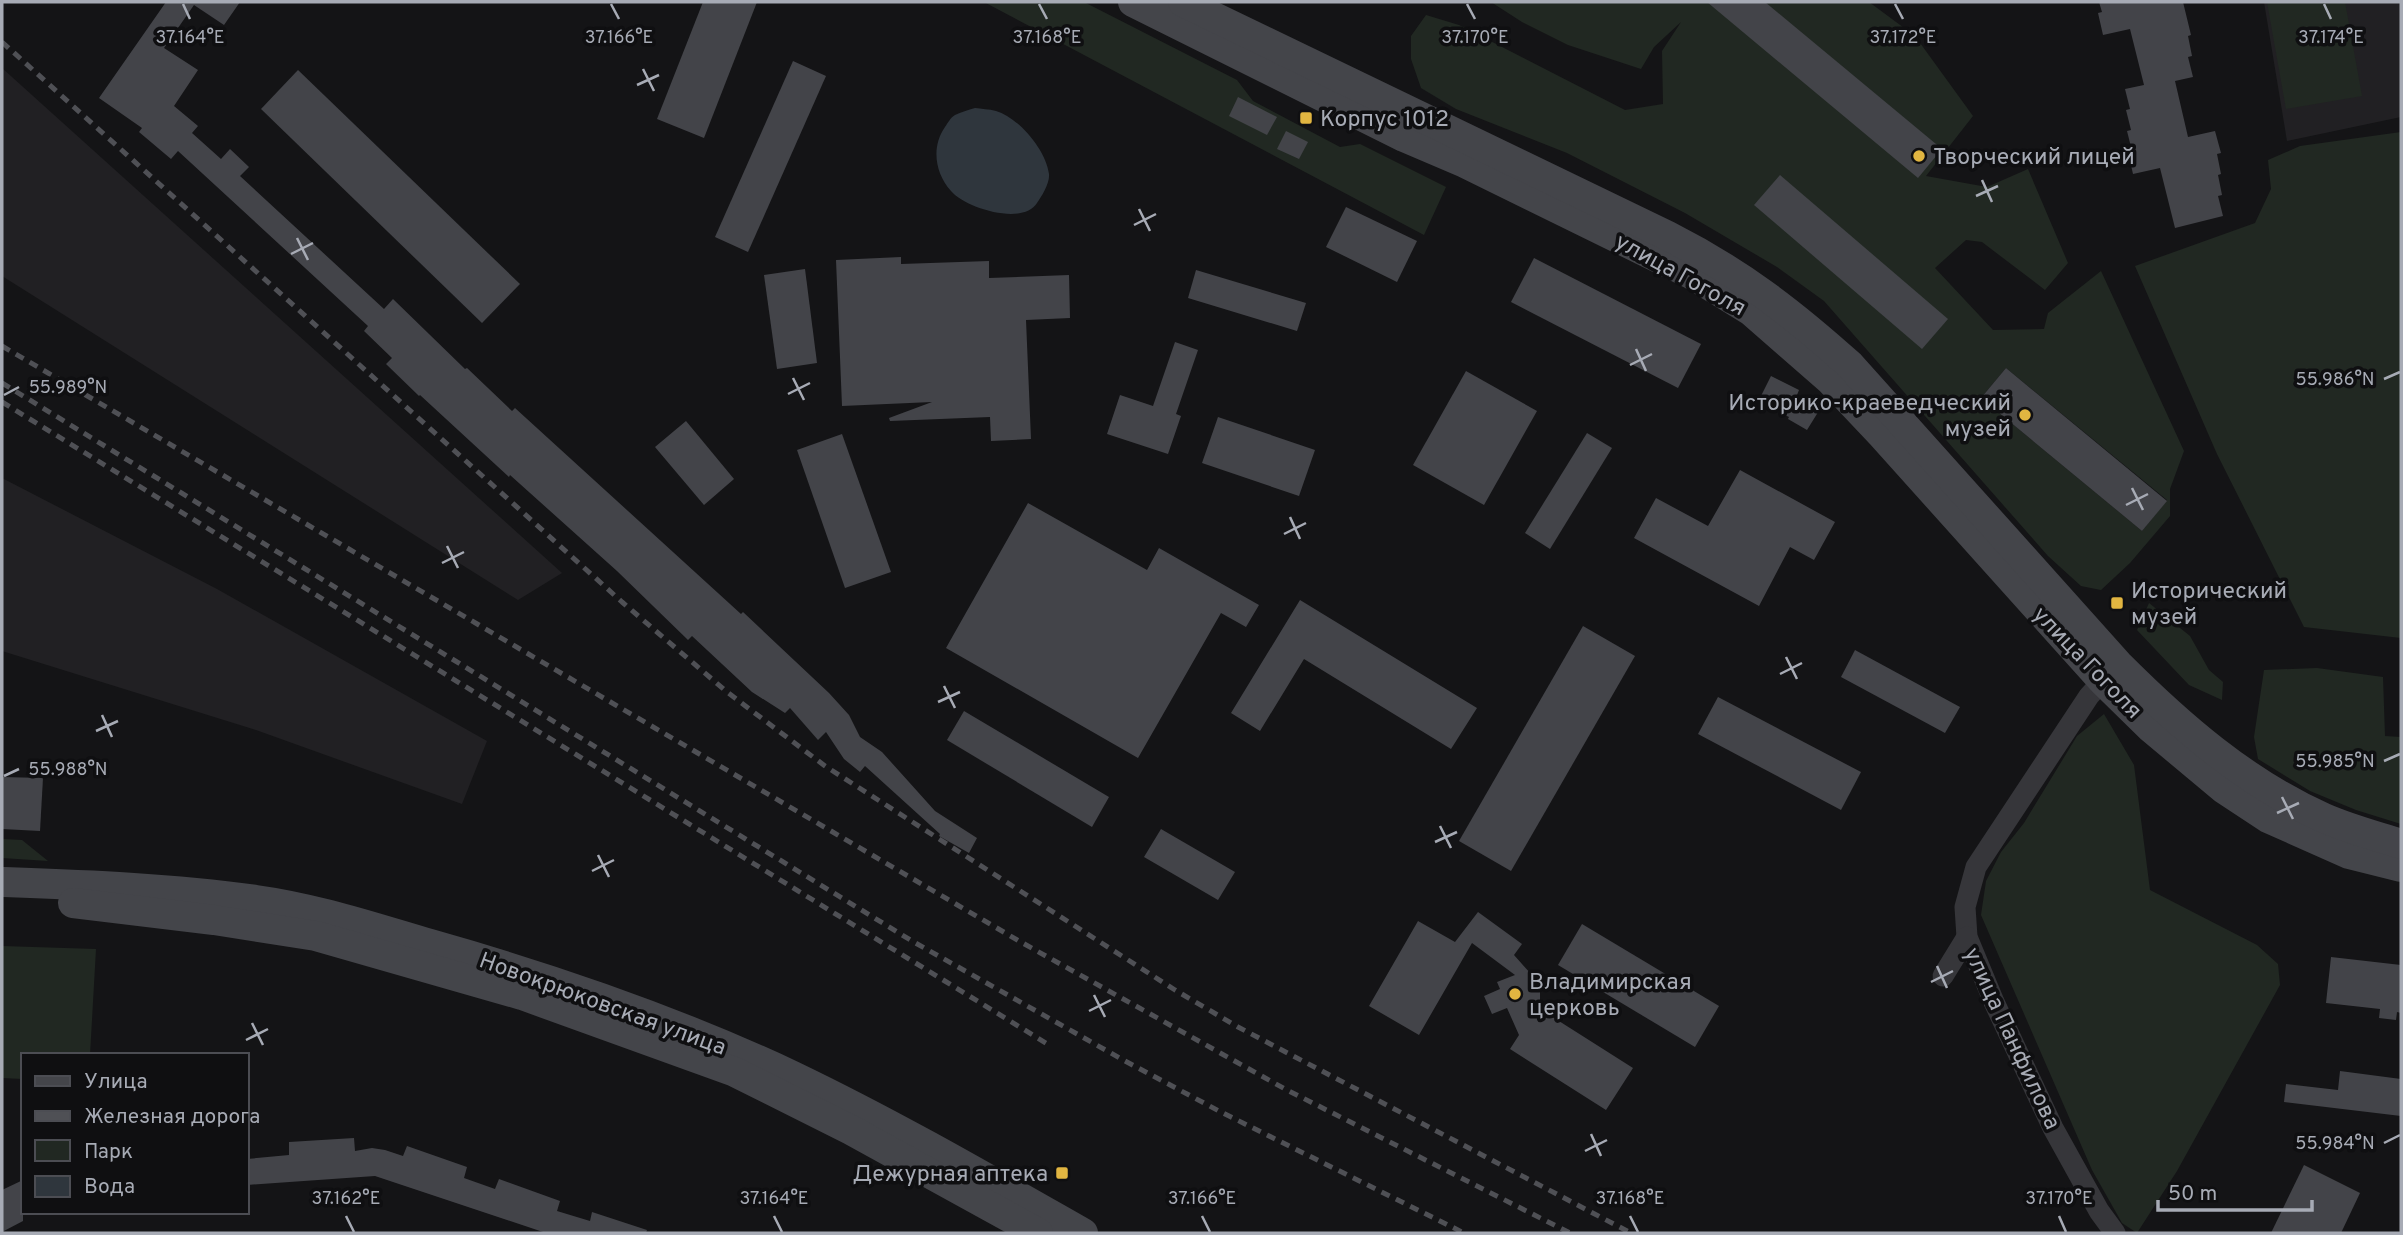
<svg xmlns="http://www.w3.org/2000/svg" width="2403" height="1235" font-family="Overpass,sans-serif">
<style>
.built{fill:#212023}
.green{fill:#212822;fill-rule:evenodd}
.water{fill:#2f363d}
.building{fill:#434449}
.lines{fill:none;stroke-linecap:round;stroke-linejoin:round}
.street{stroke:#36363a;stroke-width:21}
.secondary{stroke:#44454a;stroke-width:30}
.rail{stroke:#4f5055;stroke-width:5;stroke-dasharray:9 7;stroke-linecap:butt}
.ticks{fill:none;stroke:#a7abb5;stroke-width:2.5}
.poi-dot{fill:#e1b541;stroke:#0f0f11;stroke-width:2.5}
.labels{text-anchor:middle;stroke-width:7;stroke-linejoin:round;paint-order:stroke}
.poi-label{font-size:23px;fill:#a7abb5;stroke:#0f0f11;text-anchor:start}
.street-label{font-size:23px;fill:#a7abb5;stroke:#0f0f11}
.ticks-label{font-size:18px;text-anchor:middle;fill:#a7abb5;stroke:#0f0f11;stroke-width:7;stroke-linejoin:round;paint-order:stroke}
</style>
<rect width="100%" height="100%" fill="#141416"/>
<g class="built">
<path d="M2264,2H2401V117L2287,141Z"/>
<path d="M2,68L562,573L518,600L2,276Z"/>
<path d="M2,478L217,589L487,741L462,804L256,730L2,651Z"/>
</g>
<g class="green">
<path d="M984,2H1084L1237,80L1253,101L1340,147L1360,144L1446,187L1424,235Z"/>
<path d="M1491,2H1869L1915,36L1973,116L1926,176L1987,187L2028,169L2068,263L2045,290L1982,242L1966,240L1935,268L1993,330L2044,329L2048,313L2101,271L2184,451L2170,489V516L2130,563L2101,590L2081,586L2048,556L1824,301L1777,267L1685,213L1567,153L1456,109L1421,88L1411,59V36L1426,15L1459,25L1625,110L1663,104L1662,51L1681,22L1654,47L1641,69L1568,45L1522,22ZM2006,368L2167,500L2142,531L1981,398Z"/>
<path d="M2267,2H2345L2362,96L2286,109Z"/>
<path d="M2401,132V638L2304,627L2217,454L2135,266L2255,223L2271,189L2268,160L2300,146Z"/>
<path d="M2149,603L2190,636L2209,670L2223,682L2222,700L2189,685L2137,630Z"/>
<path d="M2317,668L2383,677L2385,736L2401,737V824L2356,810L2310,791L2258,759L2254,737L2264,670Z"/>
<path d="M2104,714L2134,765L2150,890L2257,945L2278,964L2280,985L2177,1171L2137,1233L2122,1223L2092,1170L1981,915L1986,881L2001,852L2024,823L2077,736Z"/>
<path d="M2,839L22,840L48,861L2,858Z"/>
<path d="M2,946L96,949L90,1055H23V1079L2,1078Z"/>
</g>
<path class="water" d="M975,108C981,109 989,109 996,111C1019,118 1046,150 1049,174C1050,183 1042,196 1037,203C1023,226 965,208 951,191C935,173 931,147 945,127C948,123 950,118 955,115C961,112 968,110 975,108Z"/>
<g class="building">
<path d="M166,2H240L224,25L194,5L164,48L198,70L174,106L198,126L192,133L221,159L230,149L249,167L240,176L384,309L393,299L465,369L467,368L512,411L515,408L741,614L743,612L829,693L849,715L860,737L882,752L935,811L977,838L969,853L939,836L940,834L865,766L860,772L844,759L826,732L818,740L790,708L785,713L752,692L692,636L688,640L617,571L510,475L509,477L420,395L419,396L386,364L392,358L364,331L368,326L178,151L171,159L139,132L142,128L99,98Z"/>
<path d="M703,2H757L704,138L657,119Z"/>
<path d="M1707,2H1765L1942,149L1918,178Z"/>
<path d="M2099,2H2183L2191,35L2188,36L2192,56L2188,57L2193,77L2175,81L2188,137L2215,131L2221,153L2217,154L2221,174L2218,175L2222,195L2218,196L2223,216L2175,228L2160,168L2133,174L2128,152L2132,151L2127,131L2131,130L2126,110L2130,109L2125,89L2144,85L2130,29L2103,35L2098,13L2102,12Z"/>
<path d="M793,61L826,76L748,252L715,237Z"/>
<path d="M298,70L520,284L482,323L261,109Z"/>
<path d="M1238,97L1277,117L1267,135L1229,116Z"/>
<path d="M1286,131L1308,142L1299,159L1277,149Z"/>
<path d="M1780,175L1948,319L1922,349L1754,205Z"/>
<path d="M1346,207L1417,241L1397,282L1326,247Z"/>
<path d="M901,257V264L989,261V278L1069,275L1070,318L1026,320L1031,439L991,441L990,417L890,421L889,418L932,402L842,406L836,260Z"/>
<path d="M1534,258L1701,344L1678,388L1511,302Z"/>
<path d="M805,269L817,363L777,369L764,275Z"/>
<path d="M1196,270L1306,303L1297,331L1188,298Z"/>
<path d="M1175,342L1198,350L1176,414L1181,416L1168,454L1107,434L1120,395L1153,406Z"/>
<path d="M2006,368L2167,501L2142,531L1981,398Z"/>
<path d="M1466,371L1537,411L1484,505L1413,465Z"/>
<path d="M1771,376L1799,390L1797,395L1820,409L1807,430L1788,419L1789,417L1758,402Z"/>
<path d="M1218,417L1315,450L1299,496L1202,463Z"/>
<path d="M686,421L734,479L704,505L655,447Z"/>
<path d="M1587,433L1612,448L1550,549L1525,533Z"/>
<path d="M842,434L891,572L845,588L797,450Z"/>
<path d="M1740,470L1835,522L1814,560L1790,547L1759,606L1634,538L1656,498L1708,526Z"/>
<path d="M1028,503L1147,570L1159,548L1259,605L1246,627L1221,613L1138,758L946,648Z"/>
<path d="M1300,600L1477,708L1451,749L1304,659L1260,731L1231,713Z"/>
<path d="M1583,626L1635,656L1511,871L1459,841Z"/>
<path d="M1855,650L1960,707L1945,733L1841,677Z"/>
<path d="M1718,697L1861,772L1841,810L1698,734Z"/>
<path d="M964,711L1109,797L1092,827L947,740Z"/>
<path d="M2,777L43,778L40,831L2,829Z"/>
<path d="M1161,829L1235,872L1218,900L1144,857Z"/>
<path d="M1478,912L1522,944L1514,955L1540,984V1009L1633,1068L1606,1110L1510,1049L1519,1035L1507,1008L1492,1014L1484,996L1500,989L1497,982L1515,975L1472,943L1419,1035L1369,1006L1418,921L1455,942Z"/>
<path d="M1582,924L1719,1006L1695,1047L1558,965Z"/>
<path d="M2331,957L2401,965V1013L2397,1012L2396,1020L2379,1018L2380,1009L2326,1003Z"/>
<path d="M2340,1071L2401,1079V1116L2284,1102L2286,1084L2338,1090Z"/>
<path d="M354,1138L355,1151L372,1148L385,1150L403,1156L407,1146L467,1167L464,1178L495,1189L499,1179L560,1201L557,1211L590,1221L592,1212L647,1230L646,1233H546L375,1176L247,1185V1159L289,1155V1142Z"/>
<path d="M2304,1165L2360,1193L2341,1233H2271Z"/>
<path d="M23,1180V1221L2,1232V1190Z"/>
</g>
<g class="lines">
<g class="street">
<path d="M2112,671L2089,696L1976,867L1965,907L1967,937L1994,1002L2053,1128L2099,1211L2115,1233"/>
<path d="M1943,976L1967,937"/>
</g>
<g class="secondary">
<path d="M1133,2L1404,137L1465,163L1691,274L1751,311L1830,380L1882,435L2102,680L2151,728L2224,789L2268,818L2349,854L2401,867"/>
<path d="M1183,2L1668,236C1739,272 1791,312 1850,365L2118,664C2179,725 2245,783 2324,818C2349,829 2376,836 2401,844"/>
<path d="M2,882C86,885 172,888 256,900C315,908 372,927 430,944C554,979 676,1021 793,1076C893,1124 988,1179 1083,1233"/>
<path d="M73,903L214,920L316,936L522,995L735,1072L851,1130L1038,1233"/>
</g>
<g class="rail">
<path d="M2,42L622,602L727,692L825,766L1175,990L1238,1027L1631,1233"/>
<path d="M2,346L1019,941L1285,1089L1570,1233"/>
<path d="M2,383L912,941L1125,1061L1219,1111L1464,1233"/>
<path d="M2,402L1049,1045"/>
</g>
</g>
<path class="ticks" d="M183,4L190,19M611,4L619,19M1039,4L1047,19M1467,4L1475,19M1895,4L1903,19M2324,4L2331,19M643,69L654,91M637,85L659,75M1982,180L1992,202M1976,196L1998,186M1139,209L1150,231M1134,225L1156,214M297,238L308,260M291,254L313,243M1636,349L1646,371M1630,365L1652,354M793,378L804,400M2384,379L2400,372M788,394L810,383M4,395L19,387M2132,488L2143,510M2126,505L2148,494M1290,517L1300,539M1284,534L1306,523M447,546L458,568M442,563L464,552M1786,657L1797,679M1780,674L1802,663M944,686L955,708M938,702L960,692M102,715L112,737M96,731L118,721M2384,761L2400,754M4,776L19,769M2282,797L2293,819M2277,813L2299,803M1440,826L1451,848M1435,842L1457,832M598,855L609,877M592,871L614,860M1937,966L1947,988M1931,982L1953,971M1094,995L1105,1017M1089,1011L1111,1000M252,1023L263,1045M246,1040L268,1029M1591,1134L1601,1156M2384,1143L2400,1135M1585,1151L1607,1140M346,1216L354,1232M774,1216L782,1232M1202,1216L1210,1232M1630,1216L1638,1232M2059,1216L2066,1232"/>
<g class="poi-dot">
<rect x="1299" y="111" width="14" height="14" rx="3.5"/>
<circle cx="1919" cy="156" r="7"/>
<circle cx="2025" cy="415" r="7"/>
<rect x="2110" y="596" width="14" height="14" rx="3.5"/>
<circle cx="1515" cy="994" r="7"/>
<rect x="1055" y="1166" width="14" height="14" rx="3.5"/>
</g>
<g class="labels">
<g class="poi-label">
<text x="1320" y="126">Корпус 1012</text>
<text x="1933" y="164">Творческий лицей</text>
<text x="2011" y="410" text-anchor="end">Историко-краеведческий<tspan x="2011" dy="26">музей</tspan></text>
<text x="2131" y="598">Исторический<tspan x="2131" dy="26">музей</tspan></text>
<text x="1529" y="989">Владимирская<tspan x="1529" dy="26">церковь</tspan></text>
<text x="1048" y="1181" text-anchor="end">Дежурная аптека</text>
</g>
<g class="street-label">
<text transform="translate(1681 274) rotate(29)" y="8">улица Гоголя</text>
<text transform="translate(2088 662) rotate(46)" y="8">улица Гоголя</text>
<text transform="translate(603 1003) rotate(20)" y="8">Новокрюковская улица</text>
<text transform="translate(2013 1038) rotate(65)" y="8">улица Панфилова</text>
</g>
</g>
<g class="ticks-label">
<text x="619" y="43">37.166°E</text>
<text x="1047" y="43">37.168°E</text>
<text x="1903" y="43">37.172°E</text>
<text x="2331" y="43">37.174°E</text>
<text x="190" y="43">37.164°E</text>
<text x="1475" y="43">37.170°E</text>
<text x="2335" y="385">55.986°N</text>
<text x="68" y="393">55.989°N</text>
<text x="2335" y="767">55.985°N</text>
<text x="68" y="775">55.988°N</text>
<text x="2335" y="1149">55.984°N</text>
<text x="346" y="1204">37.162°E</text>
<text x="774" y="1204">37.164°E</text>
<text x="1202" y="1204">37.166°E</text>
<text x="1630" y="1204">37.168°E</text>
<text x="2059" y="1204">37.170°E</text>
</g>
<rect width="2403" height="1235" fill="none" stroke="#a7abb5" stroke-width="7"/>
<rect x="21" y="1053" width="228" height="161" fill="#0f0f11" stroke="#4c4d53" stroke-width="2"/>
<rect x="35" y="1076" width="35" height="10" fill="#44454a" stroke="#4c4d53" stroke-width="2"/>
<text x="84" y="1088" font-size="21" fill="#a7abb5">Улица</text>
<rect x="35" y="1111" width="35" height="10" fill="#4f5055" stroke="#4c4d53" stroke-width="2"/>
<text x="84" y="1123" font-size="21" fill="#a7abb5">Железная дорога</text>
<rect x="35" y="1140" width="35" height="21" fill="#212822" stroke="#4c4d53" stroke-width="2"/>
<text x="84" y="1158" font-size="21" fill="#a7abb5">Парк</text>
<rect x="35" y="1176" width="35" height="21" fill="#2f363d" stroke="#4c4d53" stroke-width="2"/>
<text x="84" y="1193" font-size="21" fill="#a7abb5">Вода</text>
<path d="M2158 1200v10h154v-10" fill="none" stroke="#a7abb5" stroke-width="3.5"/>
<text x="2168" y="1200" font-size="21" fill="#a7abb5" stroke="#0f0f11" stroke-width="5" paint-order="stroke">50 m</text>
</svg>
